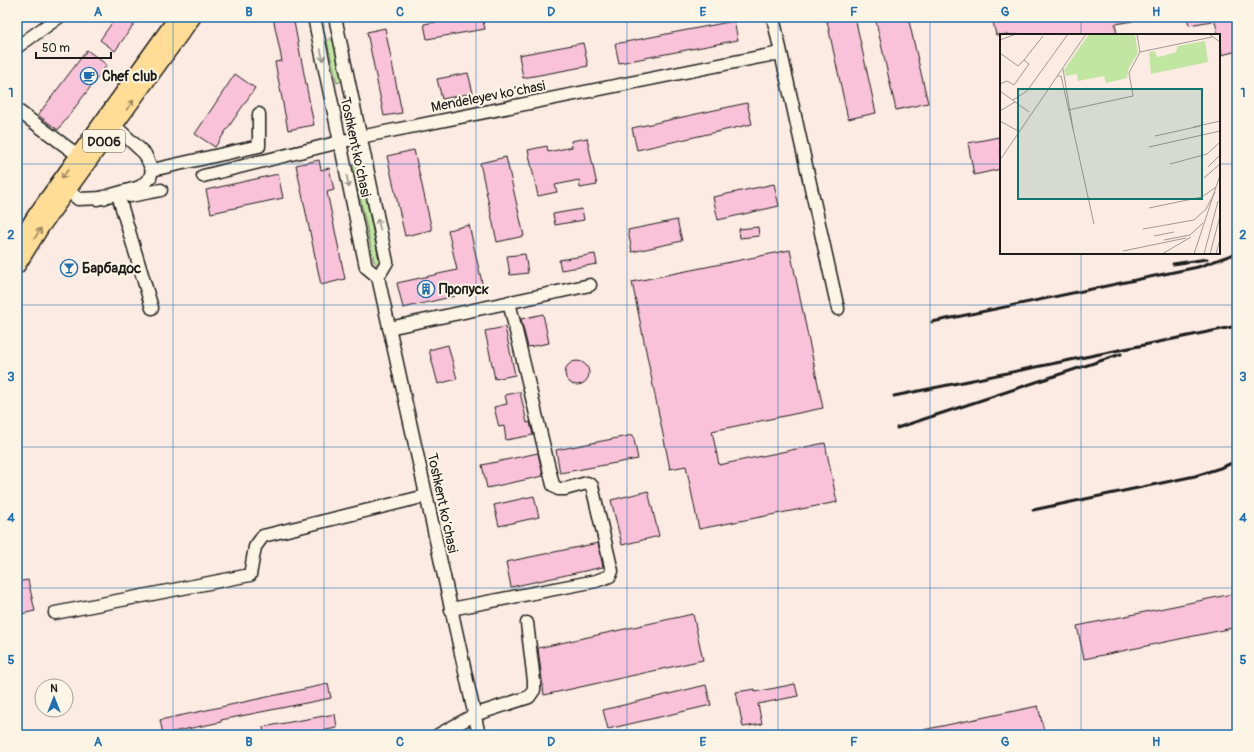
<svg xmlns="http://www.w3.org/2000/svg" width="1254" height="752" font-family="Pangolin,sans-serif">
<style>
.green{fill:#c1e6a1;stroke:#6e815e}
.building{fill:#f9c2d9;stroke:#1c1c1c}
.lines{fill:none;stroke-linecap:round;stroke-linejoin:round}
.minor-casing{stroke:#1c1c1c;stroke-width:15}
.major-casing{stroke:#1c1c1c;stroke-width:18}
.minor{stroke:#fcf5e5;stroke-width:12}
.major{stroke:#ffdd96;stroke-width:15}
.rail{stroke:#1c1c1c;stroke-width:3}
.oneway{stroke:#97938b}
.oneway2{stroke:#99865f}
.grid{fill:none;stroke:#1f6fb2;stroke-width:1;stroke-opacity:0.55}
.labels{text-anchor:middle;stroke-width:4;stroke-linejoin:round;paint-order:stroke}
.shield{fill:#fcf5e5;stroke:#5f5d58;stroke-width:1}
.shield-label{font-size:13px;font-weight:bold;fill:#1c1c1c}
.poi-label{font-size:14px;font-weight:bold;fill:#1c1c1c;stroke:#fcf5e5;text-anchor:start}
.street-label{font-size:14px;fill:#1c1c1c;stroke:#fcf5e5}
.inset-road{fill:none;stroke:#a29893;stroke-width:1}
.view{fill:#0f766e;fill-opacity:0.15;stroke:#0f766e;stroke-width:2}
.inset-edge{fill:none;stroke:#1c1c1c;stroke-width:2}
.neatline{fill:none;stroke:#1f6fb2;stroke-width:1.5}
.grid-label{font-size:13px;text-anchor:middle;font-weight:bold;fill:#1f6fb2}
</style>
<rect width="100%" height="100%" fill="#fbebe3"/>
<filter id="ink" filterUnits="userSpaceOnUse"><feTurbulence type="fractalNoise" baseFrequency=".025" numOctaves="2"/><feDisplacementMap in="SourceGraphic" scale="8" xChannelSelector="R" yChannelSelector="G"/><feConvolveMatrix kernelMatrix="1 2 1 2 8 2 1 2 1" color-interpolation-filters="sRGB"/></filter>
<g filter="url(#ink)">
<g class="green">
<path d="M329,38L333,41L342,81L337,83L327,42Z"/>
<path d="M355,162L359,165L379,260L378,265L374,261L353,166Z"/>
</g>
<g class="building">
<path d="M116,17H139L115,51L100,40Z"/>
<path d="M273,17H293L314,125L288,130L275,62L282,61Z"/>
<path d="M465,17H482L485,29L427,39L424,24Z"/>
<path d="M847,17H855L876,113L848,119L827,21Z"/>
<path d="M875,17H908L928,103L896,110Z"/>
<path d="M992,17H1132L1133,21L1115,24L1117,35H1073L1072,33L1063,35H996Z"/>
<path d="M1187,17H1211L1212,21L1189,25Z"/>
<path d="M1214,17H1237V51L1222,55L1219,35H1218Z"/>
<path d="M734,21L738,40L619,63L615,44Z"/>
<path d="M385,28L402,113L384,116L367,32Z"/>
<path d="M583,43L588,66L523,78L519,55Z"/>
<path d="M87,50L107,65L58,130L38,115Z"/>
<path d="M468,73L473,93L442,99L437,79Z"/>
<path d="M235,74L255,88L215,147L195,134Z"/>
<path d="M747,103L752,124L637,150L632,128Z"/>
<path d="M999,137L1001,147V169L974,175L968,143Z"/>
<path d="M587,138L597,185L580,188L579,180L555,185L557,192L538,196L528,150L547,146L548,152L572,147L571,141Z"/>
<path d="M414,150L432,230L405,236L387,156Z"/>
<path d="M506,157L524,236L497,242L480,163Z"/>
<path d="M319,160L321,170L329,168L334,190L327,192L345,279L321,285L296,165Z"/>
<path d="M278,174L283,198L211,213L206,190Z"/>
<path d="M774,184L779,206L718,220L713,197Z"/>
<path d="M582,209L584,220L555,225L553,214Z"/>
<path d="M677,220L682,241L632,252L628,230Z"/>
<path d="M469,225L483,287L454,294L455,296L403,308L397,283L457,270L448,230Z"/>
<path d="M758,227L759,236L740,238L739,229Z"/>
<path d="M790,250L823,408L712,431L719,465L825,443L837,502L699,529L686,466L670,469L632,282Z"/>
<path d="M525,254L528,273L510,275L507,256Z"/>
<path d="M595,254L597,264L561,270L559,260Z"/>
<path d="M543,314L549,343L528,347L521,319Z"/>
<path d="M505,327L515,375L495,379L485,331Z"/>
<path d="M448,345L457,379L438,384L429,350Z"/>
<circle cx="577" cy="373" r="12"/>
<path d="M520,392L527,423L530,422L533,435L506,440L504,426L499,427L494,407L507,404L505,395Z"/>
<path d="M633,435L638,459L560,473L556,450Z"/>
<path d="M538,453L543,476L487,488L482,465Z"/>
<path d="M648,491L659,536L622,545L611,500Z"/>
<path d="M534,496L539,517L499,526L494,505Z"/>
<path d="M598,543L603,567L511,587L506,562Z"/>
<path d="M28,580L35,611L17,615V582Z"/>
<path d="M1237,593V627L1084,659L1077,626Z"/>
<path d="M693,614L703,660L544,695L538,648Z"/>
<path d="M328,684L331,698L221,720V722L163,734L160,720Z"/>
<path d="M795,684L798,696L758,704L762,724L743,727L736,692L755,689V692Z"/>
<path d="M706,685L711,705L608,729L603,710Z"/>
<path d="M1038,706L1045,735H918V731Z"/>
<path d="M335,714L337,728L300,735H264L263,727Z"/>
</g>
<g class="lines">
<defs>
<g id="minor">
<path d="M314,17L366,267L378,277L387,262L335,17"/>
<path d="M773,17L838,309"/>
<path d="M17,47L59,17"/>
<path d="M17,110L79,156"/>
<path d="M152,170L259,146V114"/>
<path d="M203,176L360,137L780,53"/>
<path d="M68,190L78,199L104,198"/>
<path d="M130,196L161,190"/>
<path d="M119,198L152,308"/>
<path d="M97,199L140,187L150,178L152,170L145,154L115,126"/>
<path d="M378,277L479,735"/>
<path d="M389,328L590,285"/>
<path d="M451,609L596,581L610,576L612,571L592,486L587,483L565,489H558L553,485L509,302"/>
<path d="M55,613L250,575L255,547L263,536L426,496"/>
<path d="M438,735L474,715L529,697L534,690V681L527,623"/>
</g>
<g id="major">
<path d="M17,244L37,213L177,17"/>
<path d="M17,266L42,226L193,17"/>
</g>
</defs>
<use href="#minor" class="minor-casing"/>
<use href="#major" class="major-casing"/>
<use href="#minor" class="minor"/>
<use href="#major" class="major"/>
<g class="rail">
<path d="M1173,264L1207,259"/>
<path d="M932,322L1198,267L1237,253"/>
<path d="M894,396L1237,326"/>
<path d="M897,428L1121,354"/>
<path d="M1033,510L1195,476L1220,468L1237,461"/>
</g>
</g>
<defs><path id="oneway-shaft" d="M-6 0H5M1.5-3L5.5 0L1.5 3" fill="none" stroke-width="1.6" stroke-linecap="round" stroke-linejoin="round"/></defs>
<g class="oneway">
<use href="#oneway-shaft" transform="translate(322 55) rotate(78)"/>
<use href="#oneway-shaft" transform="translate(348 182) rotate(78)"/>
<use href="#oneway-shaft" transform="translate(379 224) rotate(-102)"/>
</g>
<g class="oneway2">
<use href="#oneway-shaft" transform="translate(130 105) rotate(-54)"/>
<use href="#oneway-shaft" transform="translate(65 174) rotate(126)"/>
<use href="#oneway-shaft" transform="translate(38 233) rotate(-58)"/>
</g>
</g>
<path class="grid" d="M173,17V735M324,17V735M476,17V735M627,17V735M778,17V735M930,17V735M1081,17V35M17,164H1001M1219,164H1237M1081,253V735M17,305H1237M17,447H1237M17,588H1237"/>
<defs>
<symbol id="cafe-ring" viewBox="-11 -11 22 22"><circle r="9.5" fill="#fcf5e5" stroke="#1f6fb2" stroke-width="1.5"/><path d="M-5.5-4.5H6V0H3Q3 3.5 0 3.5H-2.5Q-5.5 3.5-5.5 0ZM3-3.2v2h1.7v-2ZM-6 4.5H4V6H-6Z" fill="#1f6fb2"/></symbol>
<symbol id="bar-ring" viewBox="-11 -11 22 22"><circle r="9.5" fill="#fcf5e5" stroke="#1f6fb2" stroke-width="1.5"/><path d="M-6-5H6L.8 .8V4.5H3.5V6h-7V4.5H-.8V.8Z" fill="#1f6fb2"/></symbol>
<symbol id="building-ring" viewBox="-11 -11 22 22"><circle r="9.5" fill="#fcf5e5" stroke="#1f6fb2" stroke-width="1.5"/><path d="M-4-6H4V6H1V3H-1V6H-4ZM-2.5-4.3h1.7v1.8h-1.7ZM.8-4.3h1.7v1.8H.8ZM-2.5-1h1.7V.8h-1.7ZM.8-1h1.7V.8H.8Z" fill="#1f6fb2"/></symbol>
</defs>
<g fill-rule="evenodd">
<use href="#cafe-ring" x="79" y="66" width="20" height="20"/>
<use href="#bar-ring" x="59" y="258" width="20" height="20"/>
<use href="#building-ring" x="416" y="279" width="20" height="20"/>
</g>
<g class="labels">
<rect class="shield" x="83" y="130" width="42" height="22" rx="3"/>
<g class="shield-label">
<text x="104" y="146">D006</text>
</g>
<g class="poi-label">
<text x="102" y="81">Chef club</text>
<text x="82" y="273">Барбадос</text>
<text x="439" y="294">Пропуск</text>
</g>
<g class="street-label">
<text transform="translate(488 96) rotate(-11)" y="5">Mendeleyev ko‘chasi</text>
<text transform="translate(356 147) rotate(78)" y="5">Toshkent ko‘chasi</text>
<text transform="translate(443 503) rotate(78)" y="5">Toshkent ko‘chasi</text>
</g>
</g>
<g transform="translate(1000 34)">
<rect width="220" height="220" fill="#fbebe3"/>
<path d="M89,0L135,1L138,19L129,34L127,44L106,49L104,42L78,47L77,40L66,42L64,36ZM205,7L208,28L151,40L149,18L155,17L157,23L163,22L176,18L178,12Z" fill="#c1e6a1"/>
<path class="inset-road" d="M209,0L220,8M0,6L16,0M140,18L212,3M0,19L18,32L24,26L29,30L14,51L7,47L0,50M24,26L43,2M57,42H61L73,95L63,35M0,57L29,78M13,66L27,57L68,0M68,76L133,62L129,39L140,18L137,0M0,77L15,68M0,87L18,97M194,93L220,87M73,95L94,190M155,102L200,92M149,113L220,97M0,126L86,0M170,130L207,120L220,108M208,133L220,121M204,144L220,130M149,174L202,163L216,153M143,195L194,186L206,175L215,158M154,202L174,198M164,206L190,201L203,189M123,217L186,204M162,220L191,203M194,220L220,141M204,220L218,167M210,220L220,182M216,220L220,205"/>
<path class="view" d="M18,55H202V165H18Z"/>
<rect width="220" height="220" class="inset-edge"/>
</g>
<rect width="1254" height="752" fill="none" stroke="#fcf5e5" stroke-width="44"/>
<g transform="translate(54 698)"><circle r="19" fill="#fcf5e5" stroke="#a29e95"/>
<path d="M0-3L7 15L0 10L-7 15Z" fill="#1f6fb2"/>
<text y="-6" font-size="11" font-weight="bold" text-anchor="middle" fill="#1c1c1c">N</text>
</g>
<path d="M36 52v6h75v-6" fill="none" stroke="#1c1c1c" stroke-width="2"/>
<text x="42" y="52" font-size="12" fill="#1c1c1c" stroke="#fcf5e5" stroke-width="3" paint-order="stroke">50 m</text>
<rect x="22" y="22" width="1210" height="708" class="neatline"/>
<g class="grid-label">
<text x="98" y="16">A</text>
<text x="249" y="16">B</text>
<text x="400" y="16">C</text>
<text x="551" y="16">D</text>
<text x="703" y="16">E</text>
<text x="854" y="16">F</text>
<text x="1005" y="16">G</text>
<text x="1156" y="16">H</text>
<text x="11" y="97">1</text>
<text x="1243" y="97">1</text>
<text x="11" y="239">2</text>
<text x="1243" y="239">2</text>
<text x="11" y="381">3</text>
<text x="1243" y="381">3</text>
<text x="11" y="522">4</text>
<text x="1243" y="522">4</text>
<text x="11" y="664">5</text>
<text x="1243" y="664">5</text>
<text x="98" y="746">A</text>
<text x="249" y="746">B</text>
<text x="400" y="746">C</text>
<text x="551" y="746">D</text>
<text x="703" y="746">E</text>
<text x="854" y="746">F</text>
<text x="1005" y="746">G</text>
<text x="1156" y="746">H</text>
</g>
</svg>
